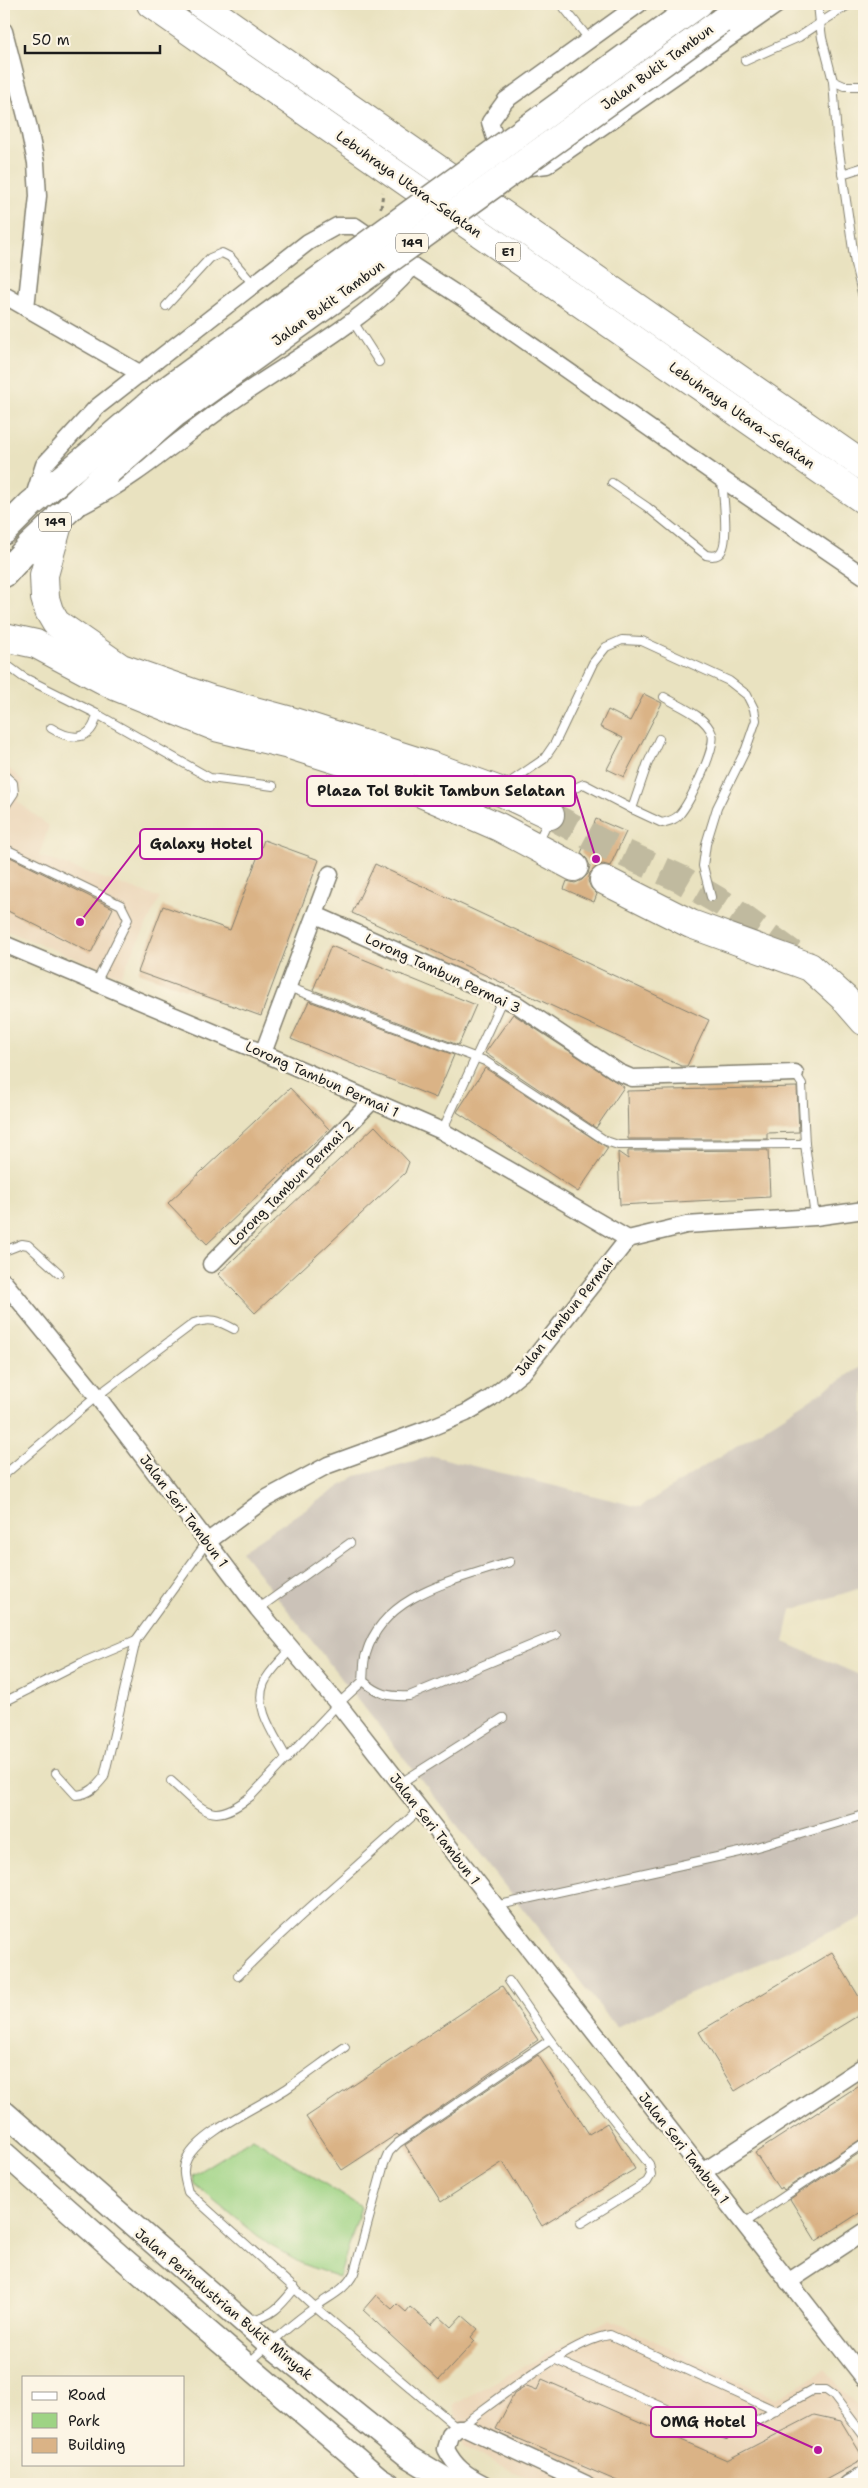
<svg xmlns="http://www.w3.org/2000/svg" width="868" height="2488" font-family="'Shantell Sans',sans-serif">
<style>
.built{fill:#ecd7ba}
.industrial{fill:#cbc2b8}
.green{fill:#9ed384;stroke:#5d7850}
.building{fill:#dab386}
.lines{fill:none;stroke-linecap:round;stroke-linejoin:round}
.motorway-tunnel{stroke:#c0ba9f;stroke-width:28;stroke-dasharray:28 14;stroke-linecap:butt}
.service-casing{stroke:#827f6e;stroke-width:10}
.minor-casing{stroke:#827f6e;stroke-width:19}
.secondary-casing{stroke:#827f6e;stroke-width:25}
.primary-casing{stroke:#827f6e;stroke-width:29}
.motorway-casing{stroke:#827f6e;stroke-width:30}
.path{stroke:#827f6e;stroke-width:3;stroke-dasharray:4 4;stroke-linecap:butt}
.service{stroke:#fff;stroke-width:8}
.minor{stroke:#fff;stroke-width:16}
.secondary{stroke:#fff;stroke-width:22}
.primary{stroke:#fff;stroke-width:26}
.motorway{stroke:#fff;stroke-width:28}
.primary-bridge-casing{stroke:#827f6e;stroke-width:29;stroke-linecap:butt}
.primary-bridge{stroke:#fff;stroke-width:26}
.labels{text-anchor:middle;stroke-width:5;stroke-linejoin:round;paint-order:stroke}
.shield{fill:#fcf5e5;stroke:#5f5d58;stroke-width:1}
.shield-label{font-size:12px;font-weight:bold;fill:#1c1c1c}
.street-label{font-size:14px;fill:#1c1c1c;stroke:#fcf5e5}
.leader{fill:none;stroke:#b5179e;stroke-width:2}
.callout-dot{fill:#b5179e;stroke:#fcf5e5;stroke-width:2}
.callout{fill:#fcf5e5;stroke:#b5179e;stroke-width:2}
.callout-label{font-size:15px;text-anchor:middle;font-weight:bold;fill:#1c1c1c}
</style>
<rect width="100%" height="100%" fill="#fcf5e5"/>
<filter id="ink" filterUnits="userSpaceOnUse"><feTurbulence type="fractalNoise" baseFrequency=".02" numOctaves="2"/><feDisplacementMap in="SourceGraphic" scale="10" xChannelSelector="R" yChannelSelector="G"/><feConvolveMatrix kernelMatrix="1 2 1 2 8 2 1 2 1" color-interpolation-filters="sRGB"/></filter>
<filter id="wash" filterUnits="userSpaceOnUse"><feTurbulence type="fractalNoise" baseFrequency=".0096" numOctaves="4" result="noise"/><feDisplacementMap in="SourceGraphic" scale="20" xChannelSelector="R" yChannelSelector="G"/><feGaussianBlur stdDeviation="1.12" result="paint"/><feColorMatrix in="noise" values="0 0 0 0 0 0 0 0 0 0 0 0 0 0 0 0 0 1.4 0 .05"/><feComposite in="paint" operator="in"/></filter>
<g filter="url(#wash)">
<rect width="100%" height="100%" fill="#e9e2c0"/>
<g class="built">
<path d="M4,764L23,781L18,802L49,826L39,856L160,898L121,976L4,930Z"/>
<path d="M610,2319L776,2399L825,2370L864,2414V2484H538L464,2447L453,2405Z"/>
</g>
<path class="industrial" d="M864,1365V1587L791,1610L784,1642L864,1677V1917L616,2027L241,1551L356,1476L433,1456L640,1507Z"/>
<path class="green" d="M253,2138L361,2207L339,2277L302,2264L268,2244L194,2184L193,2175Z"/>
<g id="blocks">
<g class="building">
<path d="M644,694L662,703L624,777L607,769L623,738L600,727L608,710L630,721Z"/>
<path d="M596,819L626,832L610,866L603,864L596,867L590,873L588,881L591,888L597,894L594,902L564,889L567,881L575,883L582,880L588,874L590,866L587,859L581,853Z"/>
<path d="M264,840L319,860L261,1016L138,972L163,906L230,930Z"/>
<path d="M4,854L113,908L91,953L4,909Z"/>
<path d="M375,864L709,1020L687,1066H681L352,913Z"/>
<path d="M331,946L476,1005L460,1042L458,1045L313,990Z"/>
<path d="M309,1001L454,1055L436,1098L291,1039Z"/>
<path d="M513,1014L624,1087L596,1128L485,1053Z"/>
<path d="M485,1068L608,1148L578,1192L457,1112Z"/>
<path d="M797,1087L799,1132L767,1133V1139H628L627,1091Z"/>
<path d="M290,1088L329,1129L207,1244L168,1203Z"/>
<path d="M375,1126L409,1162L405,1173L255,1313L218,1274Z"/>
<path d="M768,1150L770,1197L620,1205L618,1152L628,1159V1151Z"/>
<path d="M832,1952L864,2005V2012L735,2091L699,2032Z"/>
<path d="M502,1986L538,2040L399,2136L397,2134L342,2170L306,2117Z"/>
<path d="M538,2055L589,2134L607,2123L635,2169L542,2226L503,2162L441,2202L405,2145Z"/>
<path d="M864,2082V2137L784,2190L782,2187L779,2189L755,2153Z"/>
<path d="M864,2150V2210L816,2241L790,2199Z"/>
<path d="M376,2295L392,2309L397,2304L406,2312L410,2307L431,2325L439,2316L451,2327L462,2315L478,2329L471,2337L475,2341L439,2380L363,2310Z"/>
<path d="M542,2379L727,2460L814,2415L841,2421L864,2459L818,2484H624L496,2429L514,2394L527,2386L537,2390Z"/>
</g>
</g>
</g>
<g filter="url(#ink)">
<use href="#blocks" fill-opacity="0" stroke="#827f6e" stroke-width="1"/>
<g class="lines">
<path class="motorway-tunnel" d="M550,815L604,844L681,879L722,903L806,964"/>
<defs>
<g id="service">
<path d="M561,4L589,39"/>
<path d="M818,4L820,23L850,4"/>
<path d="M745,61L799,37L820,23L822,38L833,81L837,137L855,264L864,301"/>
<path d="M833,81L844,86H864"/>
<path d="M842,174L864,167"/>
<path d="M166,306L210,258L222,253L230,257L253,284"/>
<path d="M352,320L379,362"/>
<path d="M612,483L647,507L706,555C711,556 716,557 720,553C730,544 723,494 722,480"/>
<path d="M4,663L23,677L97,714C92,743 70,740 51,728"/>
<path d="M97,714L210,778L273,786"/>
<path d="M4,775L13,783L14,793L4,808"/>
<path d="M503,787L544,759L555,743L593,663L606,647L622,640L642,641L729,681L747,695L754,709L756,720L746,749L717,808L706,844L703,866L711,897"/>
<path d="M632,809L662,823C669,821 675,820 679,815C689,804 717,747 712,734C706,716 679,706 664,697"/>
<path d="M538,842L561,794L584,784L632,809L647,765L659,739"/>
<path d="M4,848L121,905L128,919L96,983"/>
<path d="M288,987L485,1061L606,1141L618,1145L805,1144"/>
<path d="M795,1073L802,1084L805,1144L815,1217"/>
<path d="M442,1131L503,998"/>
<path d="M4,1251L22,1244L28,1245L59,1273"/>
<path d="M4,1475L97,1396L194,1323C211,1317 219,1321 234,1329"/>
<path d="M258,1609L350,1543"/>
<path d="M363,1681C379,1694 388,1697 409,1696L556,1635"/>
<path d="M363,1681C364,1672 363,1662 366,1654C383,1593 458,1580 510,1562"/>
<path d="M4,1702L81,1663L136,1640"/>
<path d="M287,1759C276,1737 253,1708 264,1683C269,1671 283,1659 291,1649"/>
<path d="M56,1773L76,1795C90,1794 96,1787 104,1777L136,1640L207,1542"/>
<path d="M171,1781C204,1810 211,1828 251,1796L338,1704L363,1681"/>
<path d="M399,1784L503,1718"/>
<path d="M495,1906L740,1852L864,1815"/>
<path d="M238,1976C295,1917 359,1866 419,1810"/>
<path d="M550,2040L649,2164L651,2175L647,2182L581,2223"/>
<path d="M345,2047C326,2060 308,2074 289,2087C263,2105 201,2131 187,2159C181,2170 185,2180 188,2192L315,2307L458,2428C492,2404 572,2339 610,2335L776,2411"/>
<path d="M743,2224L864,2143"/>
<path d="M249,2319C270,2320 283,2303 295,2288"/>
<path d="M556,2360L726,2435L737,2432L813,2390H826L833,2395L864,2436"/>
<path d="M248,2364C269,2344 290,2325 314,2308C329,2296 345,2291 354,2273L384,2164L389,2152L398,2143L550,2040L509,1981"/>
</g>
<g id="minor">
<path d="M4,31L28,124L36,163L38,196L26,308"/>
<path d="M503,155L498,148L490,122L506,100L639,4"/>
<path d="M522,168L547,165L778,4"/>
<path d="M413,266L481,310L722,479L864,576"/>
<path d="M4,295L141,374"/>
<path d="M32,502L44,465L97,407L308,242L337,226H355L413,266C366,322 287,362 227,405C179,439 136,478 83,505"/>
<path d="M316,915L516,1004L618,1072L632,1078L795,1073"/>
<path d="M4,944L263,1053L442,1131L628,1239"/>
<path d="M263,1053L330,874"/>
<path d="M211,1264L371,1102"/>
<path d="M4,1282L97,1396L258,1609L338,1704L864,2378"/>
<path d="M207,1542L265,1499L328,1465L430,1428L466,1413L491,1398L524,1371L628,1239L686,1225L815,1217L864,1210"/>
<path d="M703,2172L864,2066"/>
<path d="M788,2282L864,2232"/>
<path d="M484,2484C466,2475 455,2467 446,2449L450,2435L458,2428H466L586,2484"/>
<path d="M848,2484L864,2475"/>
</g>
<g id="secondary">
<path d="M4,2112L269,2344L409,2457L454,2484"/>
<path d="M4,2153L120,2256L379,2478L389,2484"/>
</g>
<g id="primary">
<path d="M721,21L746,4"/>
<path d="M4,531L31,504L93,452"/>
<path d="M4,574L29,547L108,472"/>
</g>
<g id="motorway">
<path d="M151,4L864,500"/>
<path d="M201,4L864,466"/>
<path d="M60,517L44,575L45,598L49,611L56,623L121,668L210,699L291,721L432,766L497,790L550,815"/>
<path d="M4,637L36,644L115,686L219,728L293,746L366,769L499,827L574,867"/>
<path d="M604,880L691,924L810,967L844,998L864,1021"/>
</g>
</defs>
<use href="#service" class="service-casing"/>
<use href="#minor" class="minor-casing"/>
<use href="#secondary" class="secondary-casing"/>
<use href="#primary" class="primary-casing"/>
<use href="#motorway" class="motorway-casing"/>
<path class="path" d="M381,208L383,192"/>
<use href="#service" class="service"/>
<use href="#minor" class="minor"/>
<use href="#secondary" class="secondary"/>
<use href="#primary" class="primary"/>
<use href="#motorway" class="motorway"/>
<defs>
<g id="primary-bridge">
<path d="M93,452L161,394L699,4"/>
<path d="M108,472L175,414L721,21"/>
</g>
</defs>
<use href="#primary-bridge" class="primary-bridge-casing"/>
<use href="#primary-bridge" class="primary-bridge"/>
</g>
</g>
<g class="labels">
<g class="shield">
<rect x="396" y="233.5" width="32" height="19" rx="4"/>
<rect x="495.5" y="242.5" width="25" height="19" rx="4"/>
<rect x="39" y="512.5" width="32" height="19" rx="4"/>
</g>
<g class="shield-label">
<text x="412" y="247">149</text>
<text x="508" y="256">E1</text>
<text x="55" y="526">149</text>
</g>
<g class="street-label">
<text transform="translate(657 67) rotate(-36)" y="5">Jalan Bukit Tambun</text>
<text transform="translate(409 184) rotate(35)" y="5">Lebuhraya Utara–Selatan</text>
<text transform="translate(328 303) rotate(-36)" y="5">Jalan Bukit Tambun</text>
<text transform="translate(742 415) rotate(35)" y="5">Lebuhraya Utara–Selatan</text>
<text transform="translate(443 973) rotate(25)" y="5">Lorong Tambun Permai 3</text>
<text transform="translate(322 1079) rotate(24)" y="5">Lorong Tambun Permai 1</text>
<text transform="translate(291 1183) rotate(-45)" y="5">Lorong Tambun Permai 2</text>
<text transform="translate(564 1317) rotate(-51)" y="5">Jalan Tambun Permai</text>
<text transform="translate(184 1511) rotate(53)" y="5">Jalan Seri Tambun 1</text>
<text transform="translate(435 1829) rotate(52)" y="5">Jalan Seri Tambun 1</text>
<text transform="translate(684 2148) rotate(52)" y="5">Jalan Seri Tambun 1</text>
<text transform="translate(224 2304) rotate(40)" y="5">Jalan Perindustrian Bukit Minyak</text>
</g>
</g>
<path class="leader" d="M596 859L575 791M80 922L140 844M818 2450L756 2422"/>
<g class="callout-dot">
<circle cx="596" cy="859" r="5"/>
<circle cx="80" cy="922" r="5"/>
<circle cx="818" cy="2450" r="5"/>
</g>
<g class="callout">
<rect x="307" y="776" width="268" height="30" rx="5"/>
<rect x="140" y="829" width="122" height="30" rx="5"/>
<rect x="651" y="2407" width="105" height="30" rx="5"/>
</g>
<g class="callout-label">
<text x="441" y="796">Plaza Tol Bukit Tambun Selatan</text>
<text x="201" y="849">Galaxy Hotel</text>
<text x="703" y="2427">OMG Hotel</text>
</g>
<rect width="868" height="2488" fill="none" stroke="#fcf5e5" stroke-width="20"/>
<rect x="22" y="2376" width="162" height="90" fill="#fcf5e5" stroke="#a29e95"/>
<rect x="32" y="2392" width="25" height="8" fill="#ffffff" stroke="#a29e95"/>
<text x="68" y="2400" font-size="15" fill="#1c1c1c">Road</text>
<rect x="32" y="2413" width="25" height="15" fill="#9ed384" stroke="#a29e95"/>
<text x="68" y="2426" font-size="15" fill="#1c1c1c">Park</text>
<rect x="32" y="2438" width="25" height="15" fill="#dab386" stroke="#a29e95"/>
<text x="68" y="2450" font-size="15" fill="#1c1c1c">Building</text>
<path d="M25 45v8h135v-8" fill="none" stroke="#1c1c1c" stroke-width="2.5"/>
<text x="32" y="45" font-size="15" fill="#1c1c1c" stroke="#fcf5e5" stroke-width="4" paint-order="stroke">50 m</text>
</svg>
